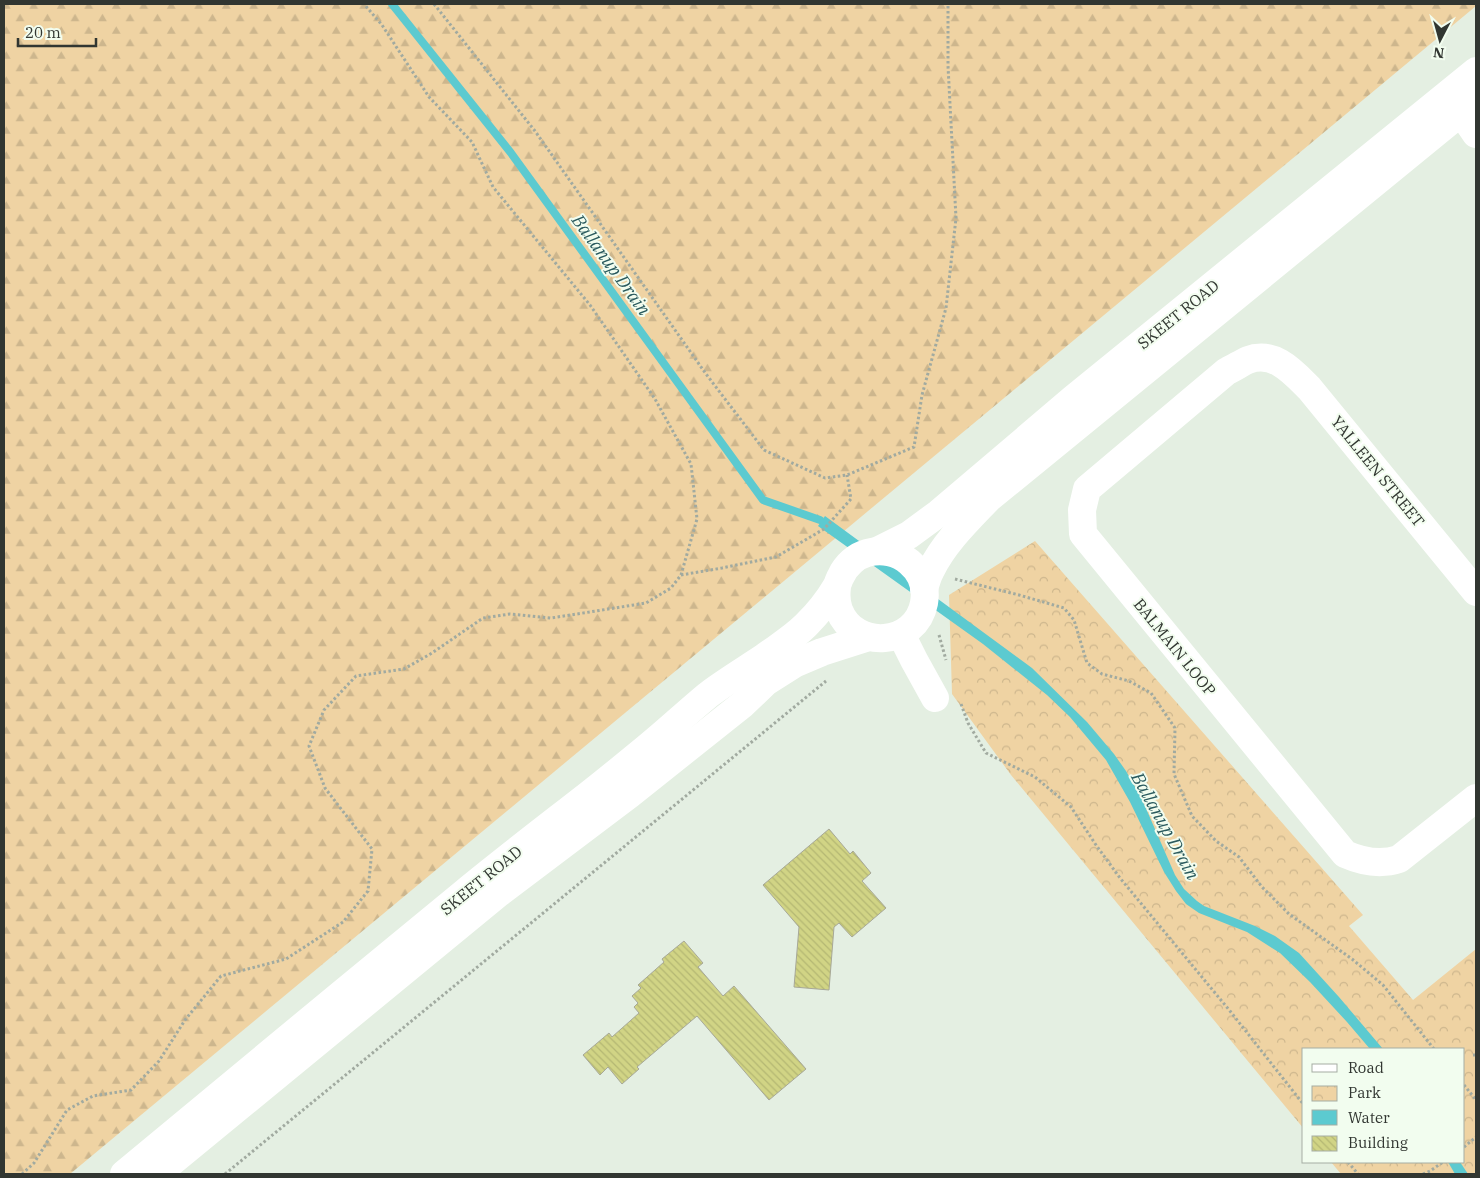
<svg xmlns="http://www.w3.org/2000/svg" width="1480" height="1178" font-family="'IBM Plex Serif',serif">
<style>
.forest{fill:url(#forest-firs)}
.park{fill:url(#park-crowns)}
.water{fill:#5ccad0}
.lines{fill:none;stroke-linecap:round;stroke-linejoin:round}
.stream{stroke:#5ccad0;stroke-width:8}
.building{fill:url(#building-back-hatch);stroke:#a7a898}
.path{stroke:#a1aaa0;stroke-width:3;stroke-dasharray:2.5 2.5;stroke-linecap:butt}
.minor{stroke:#fff;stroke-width:28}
.labels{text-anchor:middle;stroke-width:4;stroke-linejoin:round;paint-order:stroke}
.street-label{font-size:16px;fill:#313631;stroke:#f2fdef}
.water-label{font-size:18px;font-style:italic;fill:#2a5a5d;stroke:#f2fdef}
</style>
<defs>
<pattern id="forest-firs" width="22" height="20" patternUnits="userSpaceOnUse" patternTransform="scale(1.25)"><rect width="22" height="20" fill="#efd3a3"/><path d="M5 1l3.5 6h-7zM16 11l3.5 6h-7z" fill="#cdb68d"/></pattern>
<pattern id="park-crowns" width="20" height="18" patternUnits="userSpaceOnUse" patternTransform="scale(1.25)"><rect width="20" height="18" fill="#efd3a3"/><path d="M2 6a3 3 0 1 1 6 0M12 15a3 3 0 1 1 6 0" fill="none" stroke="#cdb68d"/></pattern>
<pattern id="building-back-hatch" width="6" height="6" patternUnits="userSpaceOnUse" patternTransform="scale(1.25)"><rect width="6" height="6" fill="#d1d485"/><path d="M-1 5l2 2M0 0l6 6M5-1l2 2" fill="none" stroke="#b4b773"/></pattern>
</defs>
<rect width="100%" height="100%" fill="#e4efe2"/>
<path class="forest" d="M4,4H1476V6L70,1174H4Z"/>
<path class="park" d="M1035,541L1363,915L1349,926L1413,1000L1476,949V1174H1341L1331,1162H1464V1049H1304V1129L1011,775L952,694L949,595Z"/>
<g class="water">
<path d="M825,516L1032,668L1087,722L1114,754L1126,771L1141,797L1175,875L1184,889L1197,901L1204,906L1255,926L1275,936L1299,953L1339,997L1383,1049H1370L1347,1022L1310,982L1280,953L1247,932L1199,913L1186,904L1176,891L1164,872L1130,802L1106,760L1070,717L1047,695L983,644L818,526Z"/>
<path d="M1448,1162H1460L1468,1174H1455Z"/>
</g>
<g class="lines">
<path class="stream" d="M392,4L511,153L763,500L820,520"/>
</g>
<g class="building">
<path d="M829,829L850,854L853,851L871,873L862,881L886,908L852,937L839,923L834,927L829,990L794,987L799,927L763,885Z"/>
<path d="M684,941L703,963L698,967L723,996L734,986L806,1069L769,1100L697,1016L637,1067L639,1069L622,1084L608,1067L600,1075L583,1055L609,1033L612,1037L639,1013L634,1007L638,1003L632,996L641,988L638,985L664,962L662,959Z"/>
</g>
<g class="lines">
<g class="path">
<path d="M434,4L535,131L706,374L764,450L825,478L847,475L914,447L922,395L946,308L956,218L948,66V4"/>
<path d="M681,575L722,568L776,557L824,529L851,499L847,475"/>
<path d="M955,579L1019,595L1064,608L1074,620L1087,663L1102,674L1129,681L1151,693L1175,728L1174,774L1192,816L1216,841L1239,857L1262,887L1289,914L1352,959L1383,985L1434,1049"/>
<path d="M939,635L946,660"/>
<path d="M961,704L968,723L986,753L1035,777L1071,807L1096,845L1120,878L1230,1011L1304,1105"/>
<path d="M1473,1055H1476"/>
<path d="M1464,1085L1476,1100"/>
<path d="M1464,1147L1476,1137"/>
<path d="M1348,1162L1358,1174"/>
<path d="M22,1174L34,1163L67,1110L93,1096L131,1090L159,1061L185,1020L221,976L286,959L343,922L368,891L372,849L325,788L309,746L324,710L356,676L404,669L432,653L483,618L510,614L551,618L596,611L646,603L671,588L681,575L697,519L691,464L655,399L590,305L493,187L472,142L429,97L382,25L364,4"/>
<path d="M225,1174L826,681"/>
<path d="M1423,1174L1430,1171L1443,1162"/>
</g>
<g class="minor">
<path d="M1461,112L1476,134"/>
<path d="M877,551L909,535L939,513L1073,399L1476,71"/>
<path d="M924,589C926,582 928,575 931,570C944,543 968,520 988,499L1476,100"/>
<path d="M1476,592L1309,388C1293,372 1274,350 1248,360C1241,363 1234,368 1227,371L1087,489L1082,510L1083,534L1345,854C1363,862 1381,865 1399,859L1476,798"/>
<path d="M901,634L914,660L935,698"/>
<path d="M124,1174C238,1080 350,986 464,893C504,860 546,828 587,796C605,782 622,768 639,754C663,735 685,714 708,695C725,682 745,670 763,658C778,647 793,638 806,625C816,615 829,599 836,587C838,584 839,579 841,576C846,565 856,556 867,553C898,544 930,570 924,603C916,646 855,651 839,610C836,602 836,595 837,587"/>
<path d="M157,1174L499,893L630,794L743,704L766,682L796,663L822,652L869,637"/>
</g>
</g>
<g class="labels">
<g class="street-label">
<text transform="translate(1178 314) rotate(-39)" y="6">SKEET ROAD</text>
<text transform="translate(1378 471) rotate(51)" y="6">YALLEEN STREET</text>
<text transform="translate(1175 647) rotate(51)" y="6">BALMAIN LOOP</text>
<text transform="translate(481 880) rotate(-39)" y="6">SKEET ROAD</text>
</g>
<g class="water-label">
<text transform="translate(611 265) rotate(54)" y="6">Ballanup Drain</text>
<text transform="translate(1165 826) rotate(61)" y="6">Ballanup Drain</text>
</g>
</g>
<rect width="1480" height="1178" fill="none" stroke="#313631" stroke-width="10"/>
<rect x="1302" y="1048" width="162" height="115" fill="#f2fdef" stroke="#a5ada3"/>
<rect x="1312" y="1064" width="25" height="8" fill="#ffffff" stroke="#a5ada3"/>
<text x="1348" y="1073" font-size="15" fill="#313631">Road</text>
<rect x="1312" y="1086" width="25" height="15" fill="url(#park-crowns)" stroke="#a5ada3"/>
<text x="1348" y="1098" font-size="15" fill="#313631">Park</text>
<rect x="1312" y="1110" width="25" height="15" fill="#5ccad0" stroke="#a5ada3"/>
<text x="1348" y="1123" font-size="15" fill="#313631">Water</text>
<rect x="1312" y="1136" width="25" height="15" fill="url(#building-back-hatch)" stroke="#a5ada3"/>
<text x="1348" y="1148" font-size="15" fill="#313631">Building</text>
<g transform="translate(1440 40) rotate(186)" stroke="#f2fdef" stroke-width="4" paint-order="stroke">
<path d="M0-4L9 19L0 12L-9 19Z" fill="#313631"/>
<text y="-8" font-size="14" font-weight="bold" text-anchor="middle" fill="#313631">N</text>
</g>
<path d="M18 38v8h78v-8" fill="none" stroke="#313631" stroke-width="2.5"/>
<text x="25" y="38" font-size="15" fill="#313631" stroke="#f2fdef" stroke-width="4" paint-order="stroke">20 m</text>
</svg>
